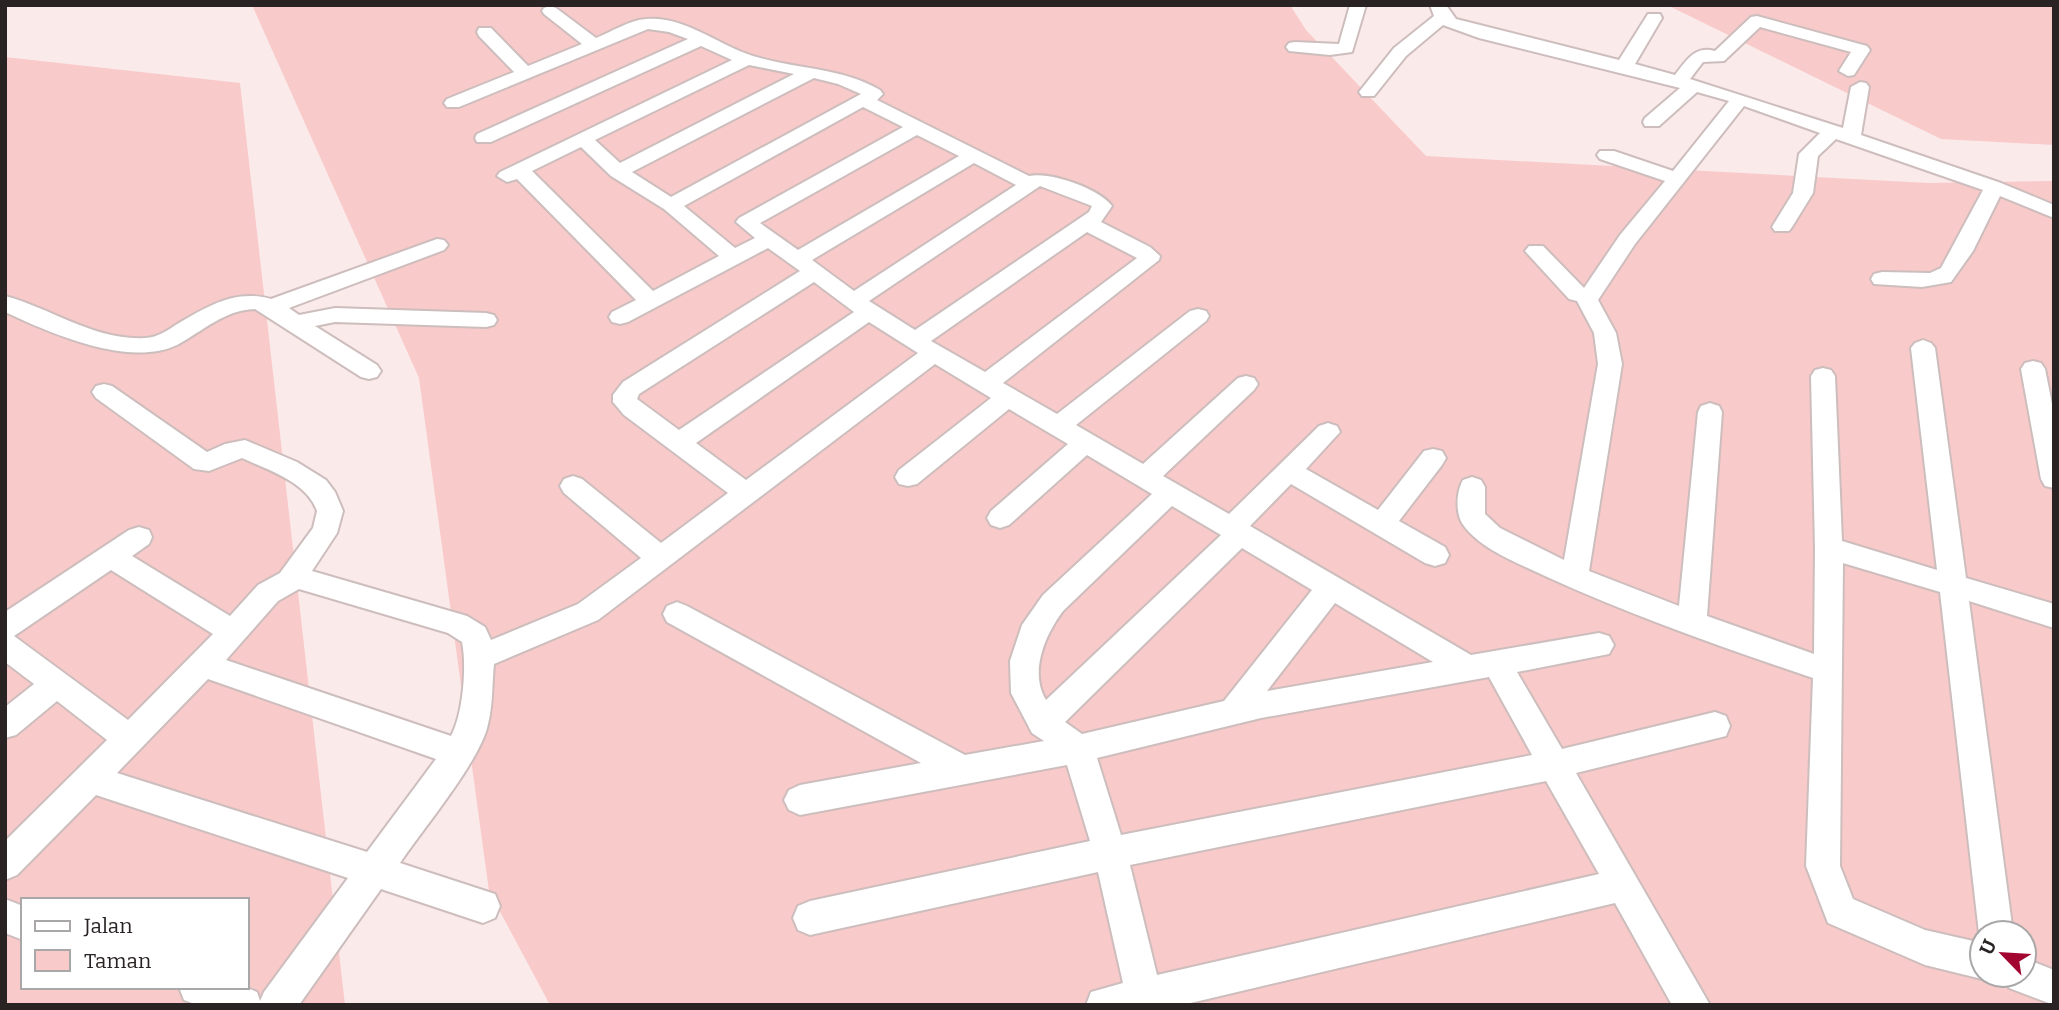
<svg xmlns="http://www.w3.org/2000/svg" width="2059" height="1010" font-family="Bitter,serif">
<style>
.green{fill:#f9caca;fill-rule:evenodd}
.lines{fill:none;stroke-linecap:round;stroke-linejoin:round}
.minor-casing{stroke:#cdbdbd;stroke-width:4}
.minor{fill:#fff;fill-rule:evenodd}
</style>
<rect width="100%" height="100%" fill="#fbeaea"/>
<g class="green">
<path d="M252,5H1290L1306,30L1426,156L1928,183L2054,181V1005H550L489,891L419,378ZM1982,933H2024V975H1982Z"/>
<path d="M1667,5H2054V145L1941,139Z"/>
<path d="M5,57L240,83L345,1005H5ZM23,900H247V987H23Z"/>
</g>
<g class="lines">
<defs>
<g id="minor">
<path d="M1350,5H1366L1352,52L1330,55L1289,51L1286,47L1289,43L1295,42L1339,44Z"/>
<path d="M1430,5H1446L1456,19L1619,60L1648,14H1660L1662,18L1635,64L1675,75C1686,61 1695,45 1715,51L1751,17L1757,16L1867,46L1870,50L1854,75L1848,76L1839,71L1851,52L1760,27L1724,61L1703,62L1690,79L1843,128L1851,87L1860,82L1866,83L1869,87L1861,135L2001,183L2054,205V218L2000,196L1973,251L1951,282L1922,287L1874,284L1871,279L1874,274L1882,272L1930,273L1941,268L1983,190L1836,139L1818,156L1813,193L1792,227L1789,231H1775L1772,227L1793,193L1799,154L1820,133L1744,106L1635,244L1598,300L1616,333L1622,364L1589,571L1679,606L1698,412L1701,406L1710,403L1719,406L1722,412L1707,616L1814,654L1815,548L1811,376L1815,370L1823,368L1831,370L1835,376L1842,541L1937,570L1911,348L1915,343L1923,340L1931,343L1935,348L1966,578L2054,604V628L1969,601L2013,933H1982V941L1979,933L1940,592L1843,563L1840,866L1853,899L1925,930L1982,943V975H1991L1982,979L1925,965L1828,923L1806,866L1813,678C1721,647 1633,616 1545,576C1518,563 1482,550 1464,526C1455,515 1456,492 1463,480L1472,477L1481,480L1485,487V514L1500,528L1564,560L1598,364L1594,333L1577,301L1569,299L1525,251L1529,246H1543L1584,288L1620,235L1665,181L1600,159L1597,155L1600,151H1614L1673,171L1729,101L1697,92L1659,126H1645L1643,122L1645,118L1680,88L1479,38L1443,25L1406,56L1374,96H1362L1359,92L1394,48L1434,16Z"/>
<path d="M550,6L556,8L596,38C611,32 630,20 646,19C681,16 712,40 742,52C787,70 837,65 880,90L883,94L877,100L1029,176C1050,171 1100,189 1112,206L1101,222L1150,247L1160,256L1159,260L1003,383L1057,414L1190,311L1198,309L1206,311L1209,316L1206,321L1076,425L1143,464L1238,378L1246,376L1254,378L1258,384L1254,390L1163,476L1229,514L1319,426L1328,423L1337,426L1340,432L1306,469L1378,510L1424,451L1433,449L1442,451L1446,458L1442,465L1399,521L1445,547L1449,555L1445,563L1435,566L1425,563L1291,484L1250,526L1471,655L1599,633L1609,636L1614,645L1609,654L1517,672L1562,749L1715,712L1726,716L1730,726L1726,736L1576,773L1710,1005H1672L1615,903L1182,1005H1086L1091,992L1123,983L1098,872L810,935L798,930L793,918L798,906L810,901L1090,841L1067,765L800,815L789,810L784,800L789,790L800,785L921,763L667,622L663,614L667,606L677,602L687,606L965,755L1044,741L1032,733L1011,693L1010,661L1022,625L1043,595L1152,494L1087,455L1009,525L1000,528L991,525L987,518L991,511L1068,444L1009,409L917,484L908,486L899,484L895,477L899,470L991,398L935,364L598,620L494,664C492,684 493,705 488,724C481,760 422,830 400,863L495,894L500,906L495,918L483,923L381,889L299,1005H197L184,1000L179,987H245L257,992L260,1001L264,992L348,878L96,795L17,875L5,880V841L107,740L57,701L16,735L5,738V707L34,684L5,662V612L129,530L139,527L149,530L152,537L149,544L132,556L230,616L258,585L280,573L313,528L317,511C307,482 268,470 242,458L209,471L194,469L96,398L92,392L96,386L104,384L112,386L207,452L225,444L245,440L297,462L326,480L335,492L343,511L337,533L312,571L467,616L485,627L491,640L578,604L641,558L564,493L560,486L564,479L573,476L582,479L661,543L728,493L624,415L613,402V395L623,382L800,271L768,248L628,322L620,324L612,322L609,317L612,312L636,300L517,179L507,182L497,176L500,172L732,60L701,46L491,142H477L475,138L477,134L688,39L669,32L648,29L459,107H447L444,103L447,99L514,72L479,36L477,32L479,28H491L528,66L582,44L544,14L542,11L544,8ZM749,65L794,74L620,163L595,140ZM814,78L838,84L861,94L671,197L632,172ZM863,107L903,127L739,218L736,222L755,238L735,248L684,206ZM917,135L959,156L798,250L760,223ZM581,147L611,176L664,209L719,256L653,291L532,171ZM974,163L1016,185L854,291L812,260ZM1040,186L1092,206L1089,212L915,330L869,301ZM1087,232L1137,258L985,372L931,341ZM814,282L854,312L679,430L637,399L639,394ZM869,322L918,353L746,480L696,443ZM1172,506L1221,535L1046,700C1029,672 1045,635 1063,611ZM1242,548L1312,590L1224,701L1082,734L1065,722ZM111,570L213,634L128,720L14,636ZM299,589L448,633L462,642C467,666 463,714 451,736L226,660L278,601ZM1335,603L1433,662L1267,691ZM1489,677L1532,755L1121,835L1097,758L1261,718ZM208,679L436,759L367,852L117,773ZM1546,781L1599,874L1157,975L1130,865Z"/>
<path d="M437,239L444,240L448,245L444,250L289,308L299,315L335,308L486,313L494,315L497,320L494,325L486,327L335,322L315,326L377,365L381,371L377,377L369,379L361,377L255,309C224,310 203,331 177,345C129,368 50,333 5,312V296C51,308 95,341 145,338C158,338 169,329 179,323C208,306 236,289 271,299Z"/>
<path d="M2033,361L2041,363L2045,369L2054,414V488L2045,486L2041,479L2021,369L2025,363Z"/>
<path d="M5,899L23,906V940L5,933Z"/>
<path d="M2024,958L2054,970V1005L2009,988L2004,975H2024Z"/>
</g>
</defs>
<use href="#minor" class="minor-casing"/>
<use href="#minor" class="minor"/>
</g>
<rect width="2059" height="1010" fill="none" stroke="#292323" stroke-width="14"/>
<rect x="21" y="898" width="228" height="91" fill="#ffffff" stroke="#a9a7a7" stroke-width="2"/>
<rect x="35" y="921" width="35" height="10" fill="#ffffff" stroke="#a9a7a7" stroke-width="2"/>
<text x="84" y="933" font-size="21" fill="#292323">Jalan</text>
<rect x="35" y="950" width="35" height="21" fill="#f9caca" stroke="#a9a7a7" stroke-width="2"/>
<text x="84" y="968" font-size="21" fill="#292323">Taman</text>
<g transform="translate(2003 954) rotate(295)"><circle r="33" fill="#ffffff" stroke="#a9a7a7" stroke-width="2"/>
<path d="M0-5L12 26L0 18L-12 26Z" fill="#a30531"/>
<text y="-10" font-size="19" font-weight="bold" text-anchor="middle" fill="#292323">U</text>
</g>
</svg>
